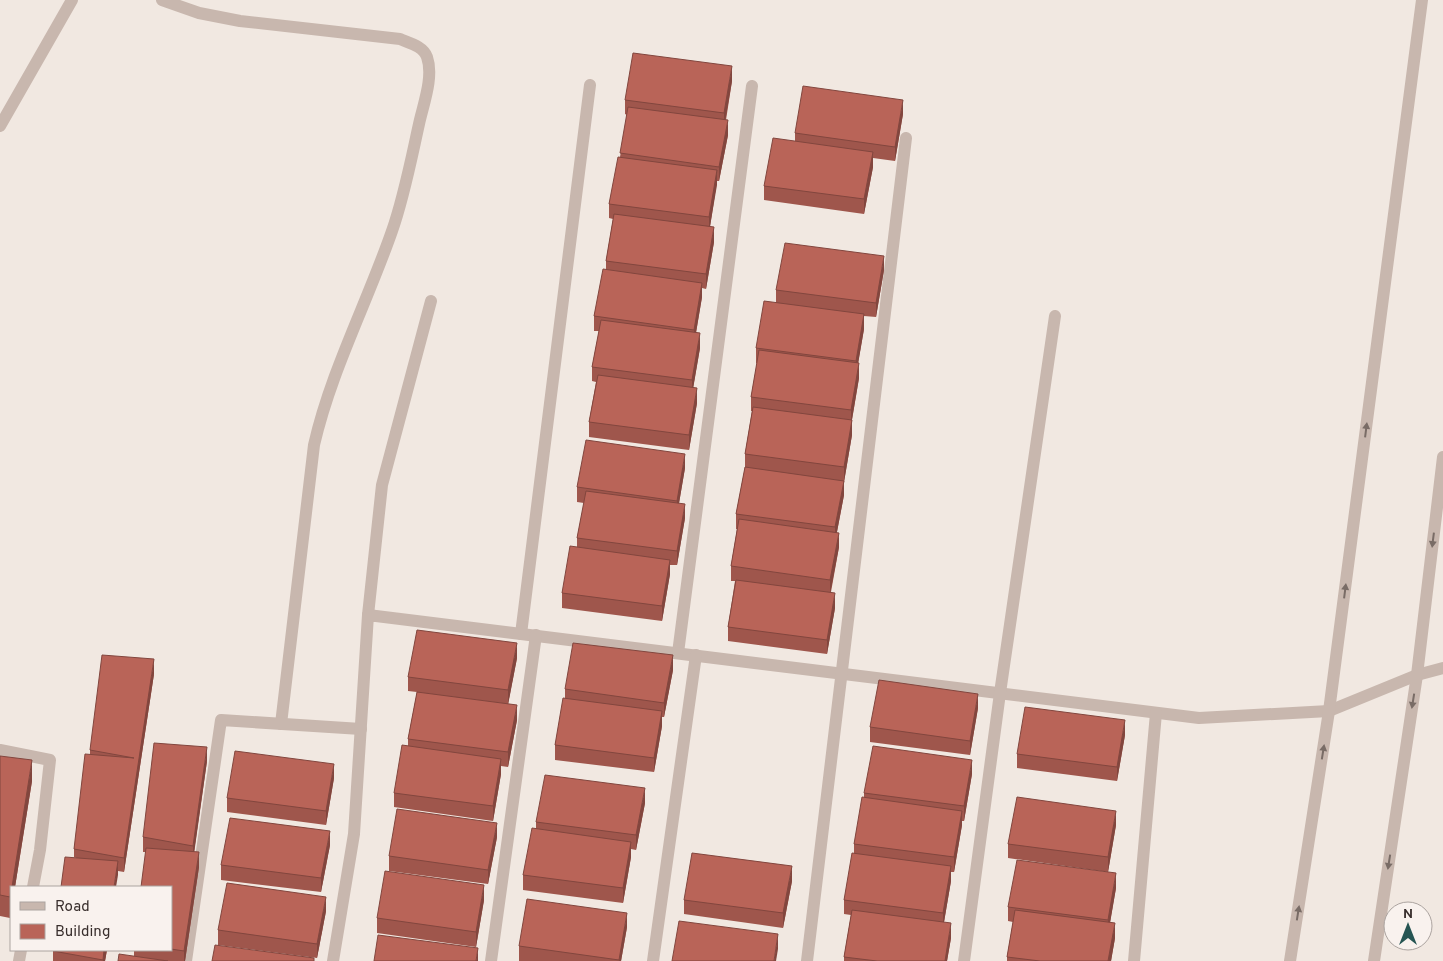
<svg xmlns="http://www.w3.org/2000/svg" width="1443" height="961" font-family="Overpass,sans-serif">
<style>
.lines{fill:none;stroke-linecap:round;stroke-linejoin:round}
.minor{stroke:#c8b7ae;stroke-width:12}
.wall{fill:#9f564c}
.shaded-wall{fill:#82463e}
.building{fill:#b96458;stroke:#82463e}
.oneway{fill:#796c66}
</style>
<rect width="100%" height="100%" fill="#f1e8e1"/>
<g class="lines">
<g class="minor">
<path d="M162,0L199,13L240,21L400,39C409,43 423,46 427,57C434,77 423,105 419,124C411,160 404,197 392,231C367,303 331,371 314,445L281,724"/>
<path d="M0,126L72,0"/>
<path d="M368,615L382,485L431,301"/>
<path d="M521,634L590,85"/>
<path d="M678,653L752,86"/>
<path d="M0,750L50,760L40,850L33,887"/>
<path d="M19,961L21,950"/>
<path d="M186,961L221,720L361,729"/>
<path d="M333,961L354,834L368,615L1199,718L1329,711L1417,675L1443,668"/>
<path d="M491,961L536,635"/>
<path d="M653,961L696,655"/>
<path d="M807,961L906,138"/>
<path d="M964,961L1000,693L1055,316"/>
<path d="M1134,961L1156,713"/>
<path d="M1290,961L1329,711L1422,0"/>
<path d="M1374,961L1417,675L1443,457"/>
</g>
</g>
<g class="wall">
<path d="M732,81L726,120L728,135L719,181H717L710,227L714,242L706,289L702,288V297L696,333L700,348L693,388L697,403L689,450L589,437V422L596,382L592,381V367L599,331H594V316L606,269V261L613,219L609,218V204L620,157L627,115L625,114V100Z"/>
<path d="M903,114L895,161L873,158V167L864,214L764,200V186L795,141V133Z"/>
<path d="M884,270L876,317L864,316V329L858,363L859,378L852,420V435L844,482V495L837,532L839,547L831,592L835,608L827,654L728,641V627L735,581H731V566L737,529H736V514L745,467V454L752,411H751V397L757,363H756V348L776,303V290Z"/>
<path d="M685,468L679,503L685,518L677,565H670V574L662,621L562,608V593L577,547V538L584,503L577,502V487Z"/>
<path d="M517,658L508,704L517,720L508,767L501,766V774L493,821L394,807V793L408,746V739L417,692L408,691V677Z"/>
<path d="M673,670L664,717H662V726L654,772L555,760V745L565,698V689Z"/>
<path d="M154,674L124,872L118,871V875L74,857V849L90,755V750Z"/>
<path d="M978,708L970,755L870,742V727Z"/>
<path d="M1125,735L1117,781L1017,768V754Z"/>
<path d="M0,756L32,781L15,887H11L10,918L0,916Z"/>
<path d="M207,761L194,852L199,867L185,961H118L134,956V950H171V887L145,852H143V837Z"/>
<path d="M972,774L964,821H962V825L954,872H951V881L944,922L951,938L947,961H844V957L851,915L844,914V900L854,853V844L864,798V793Z"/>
<path d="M334,778L326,825L227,812V798Z"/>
<path d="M645,803L636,850L631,849V857L623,903L523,890V875L536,829V822Z"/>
<path d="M1116,825L1108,872L1008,858V844Z"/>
<path d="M497,837L488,884L389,871V856Z"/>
<path d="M330,845L321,892L221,880V865Z"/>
<path d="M792,881L783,928L684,914V900Z"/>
<path d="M1116,888L1110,922L1115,938L1111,961H1007V957L1013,922L1008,921V907Z"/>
<path d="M484,900L476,947L377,933V918Z"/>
<path d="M326,911L317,958L218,945V930Z"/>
<path d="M627,927L621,961H519V946Z"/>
<path d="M53,950H107L105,961H53Z"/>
</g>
<g class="shaded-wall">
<path d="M732,66V81L724,128V113Z"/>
<path d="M903,100V114L895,161V147Z"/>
<path d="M728,120V135L719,181V167Z"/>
<path d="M873,152V167L864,214V199Z"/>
<path d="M717,170V185L709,232V217Z"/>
<path d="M714,227V242L706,289V274Z"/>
<path d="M884,256V270L876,317V303Z"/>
<path d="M702,283V297L694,344V330Z"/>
<path d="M864,314V329L856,376V361Z"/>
<path d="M700,333V348L692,395V380Z"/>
<path d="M859,363V378L851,425V410Z"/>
<path d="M697,388V403L689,450V435Z"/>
<path d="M852,420V435L844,482V495L835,542V527L844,481V467Z"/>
<path d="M685,454V468L677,515V501Z"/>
<path d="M685,504V518L677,565V551Z"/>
<path d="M839,533V547L830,594V580Z"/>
<path d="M670,560V574L662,621V606Z"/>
<path d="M835,593V608L827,654V640Z"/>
<path d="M517,643V658L508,705V690Z"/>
<path d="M673,655V670L664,717V703Z"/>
<path d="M154,659V674L124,872V858Z"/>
<path d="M978,694V708L970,755V741Z"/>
<path d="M517,705V720L508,767V752Z"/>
<path d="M662,711V726L654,772V758Z"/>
<path d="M1125,720V735L1117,781V767Z"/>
<path d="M207,747V761L193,861V846Z"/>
<path d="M501,759V774L493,821V806Z"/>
<path d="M32,760V781L15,887H12Z"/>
<path d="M972,760V774L964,821V806Z"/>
<path d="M334,764V778L326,825V811Z"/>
<path d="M645,788V803L636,850V835Z"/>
<path d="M962,811V825L954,872V857Z"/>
<path d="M1116,811V825L1108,872V857Z"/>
<path d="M497,823V837L488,884V870Z"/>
<path d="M330,831V845L321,892V878Z"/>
<path d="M631,842V857L623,903V888Z"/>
<path d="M199,852V867L185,961H184V951Z"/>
<path d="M118,861V875L116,887H114Z"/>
<path d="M792,866V881L783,928V913Z"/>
<path d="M951,866V881L943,928V913Z"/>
<path d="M1116,873V888L1108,935V920Z"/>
<path d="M484,885V900L476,947V932Z"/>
<path d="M11,892V913L10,918V897Z"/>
<path d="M326,897V911L317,958V944Z"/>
<path d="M627,913V927L621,961H619Z"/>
<path d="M951,923V938L947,961H945Z"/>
<path d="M1115,923V938L1111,961H1108Z"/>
<path d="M778,934V949L776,961H774Z"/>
<path d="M478,948V961H476Z"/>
<path d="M104,950H107L105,961H103Z"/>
</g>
<g class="building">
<path d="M633,53L732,66L724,113L625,100Z"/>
<path d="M803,86L903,100L895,147L795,133Z"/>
<path d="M628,107L728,120L719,167L620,153Z"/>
<path d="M773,138L873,152L864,199L764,186Z"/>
<path d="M618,157L717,170L709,217L609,204Z"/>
<path d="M614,214L714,227L706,274L606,261Z"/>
<path d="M785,243L884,256L876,303L776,290Z"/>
<path d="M603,269L702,283L694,330L594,316Z"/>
<path d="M764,301L864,314L856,361L756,348Z"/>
<path d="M601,320L700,333L692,380L592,367Z"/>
<path d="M759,350L859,363L851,410L751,397Z"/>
<path d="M598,375L697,388L689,435L589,422Z"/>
<path d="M753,407L852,420L844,467L745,454Z"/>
<path d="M586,440L685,454L677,501L577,487Z"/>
<path d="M745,467L844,481L835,527L736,514Z"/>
<path d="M586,491L685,504L677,551L577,538Z"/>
<path d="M739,519L839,533L830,580L731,566Z"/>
<path d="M570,546L670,560L662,606L562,593Z"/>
<path d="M736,580L835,593L827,640L728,627Z"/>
<path d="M417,630L517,643L508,690L408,677Z"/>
<path d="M573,643L673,655L664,703L565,689Z"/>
<path d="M102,655L154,659L124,858L74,849L85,754L134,758L90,750Z"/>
<path d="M879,680L978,694L970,741L870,727Z"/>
<path d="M417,692L517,705L508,752L408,739Z"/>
<path d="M563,698L662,711L654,758L555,745Z"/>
<path d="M1025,707L1125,720L1117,767L1017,754Z"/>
<path d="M154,743L207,747L193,846L143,837Z"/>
<path d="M402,745L501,759L493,806L394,793Z"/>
<path d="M873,746L972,760L964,806L864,793Z"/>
<path d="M235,751L334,764L326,811L227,798Z"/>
<path d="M0,756L32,760L12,887H11L10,897L0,895Z"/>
<path d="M545,775L645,788L636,835L536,822Z"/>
<path d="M862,797L962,811L954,857L854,844Z"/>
<path d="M1017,797L1116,811L1108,857L1008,844Z"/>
<path d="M397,809L497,823L488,870L389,856Z"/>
<path d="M230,818L330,831L321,878L221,865Z"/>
<path d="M532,828L631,842L623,888L523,875Z"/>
<path d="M146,848L199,852L184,951L171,949V887H141Z"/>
<path d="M692,853L792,866L783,913L684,900Z"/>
<path d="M852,853L951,866L943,913L844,900Z"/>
<path d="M65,857L118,861L114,887H61Z"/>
<path d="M1017,860L1116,873L1108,920L1008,907Z"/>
<path d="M385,871L484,885L476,932L377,918Z"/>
<path d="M227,883L326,897L317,944L218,930Z"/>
<path d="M527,899L627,913L619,960L519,946Z"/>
<path d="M852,910L951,923L945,961H877L844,957Z"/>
<path d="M1015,910L1115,923L1108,961H1040L1007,957Z"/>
<path d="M679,921L778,934L774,961H672Z"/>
<path d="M378,935L478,948L476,961H374Z"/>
<path d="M215,945L314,958V961H212Z"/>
<path d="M53,950H104L103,960L53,951Z"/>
<path d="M119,954L168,961H118Z"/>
</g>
<defs><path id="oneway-solid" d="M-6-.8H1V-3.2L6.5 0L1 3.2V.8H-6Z" transform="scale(1.25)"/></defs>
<g class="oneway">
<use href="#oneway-solid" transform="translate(1366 430) rotate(-83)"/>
<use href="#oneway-solid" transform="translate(1433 540) rotate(97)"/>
<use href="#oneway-solid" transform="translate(1345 591) rotate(-83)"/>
<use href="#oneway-solid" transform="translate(1413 701) rotate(99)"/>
<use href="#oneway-solid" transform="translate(1323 752) rotate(-81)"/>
<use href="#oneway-solid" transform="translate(1389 862) rotate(99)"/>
<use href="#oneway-solid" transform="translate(1298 913) rotate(-81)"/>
</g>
<rect x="10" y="886" width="162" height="65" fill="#f9f2ee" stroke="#aca4a0"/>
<rect x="20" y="902" width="25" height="8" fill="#c8b7ae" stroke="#aca4a0"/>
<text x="55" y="911" font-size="15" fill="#382e2c">Road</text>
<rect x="20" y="924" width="25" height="15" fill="#b96458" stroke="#aca4a0"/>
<text x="55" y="936" font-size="15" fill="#382e2c">Building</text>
<g transform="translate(1408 926)"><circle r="24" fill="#f9f2ee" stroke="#aca4a0"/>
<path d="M0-4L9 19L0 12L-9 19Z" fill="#265553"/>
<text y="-8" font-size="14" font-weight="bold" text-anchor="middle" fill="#382e2c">N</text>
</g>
</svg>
